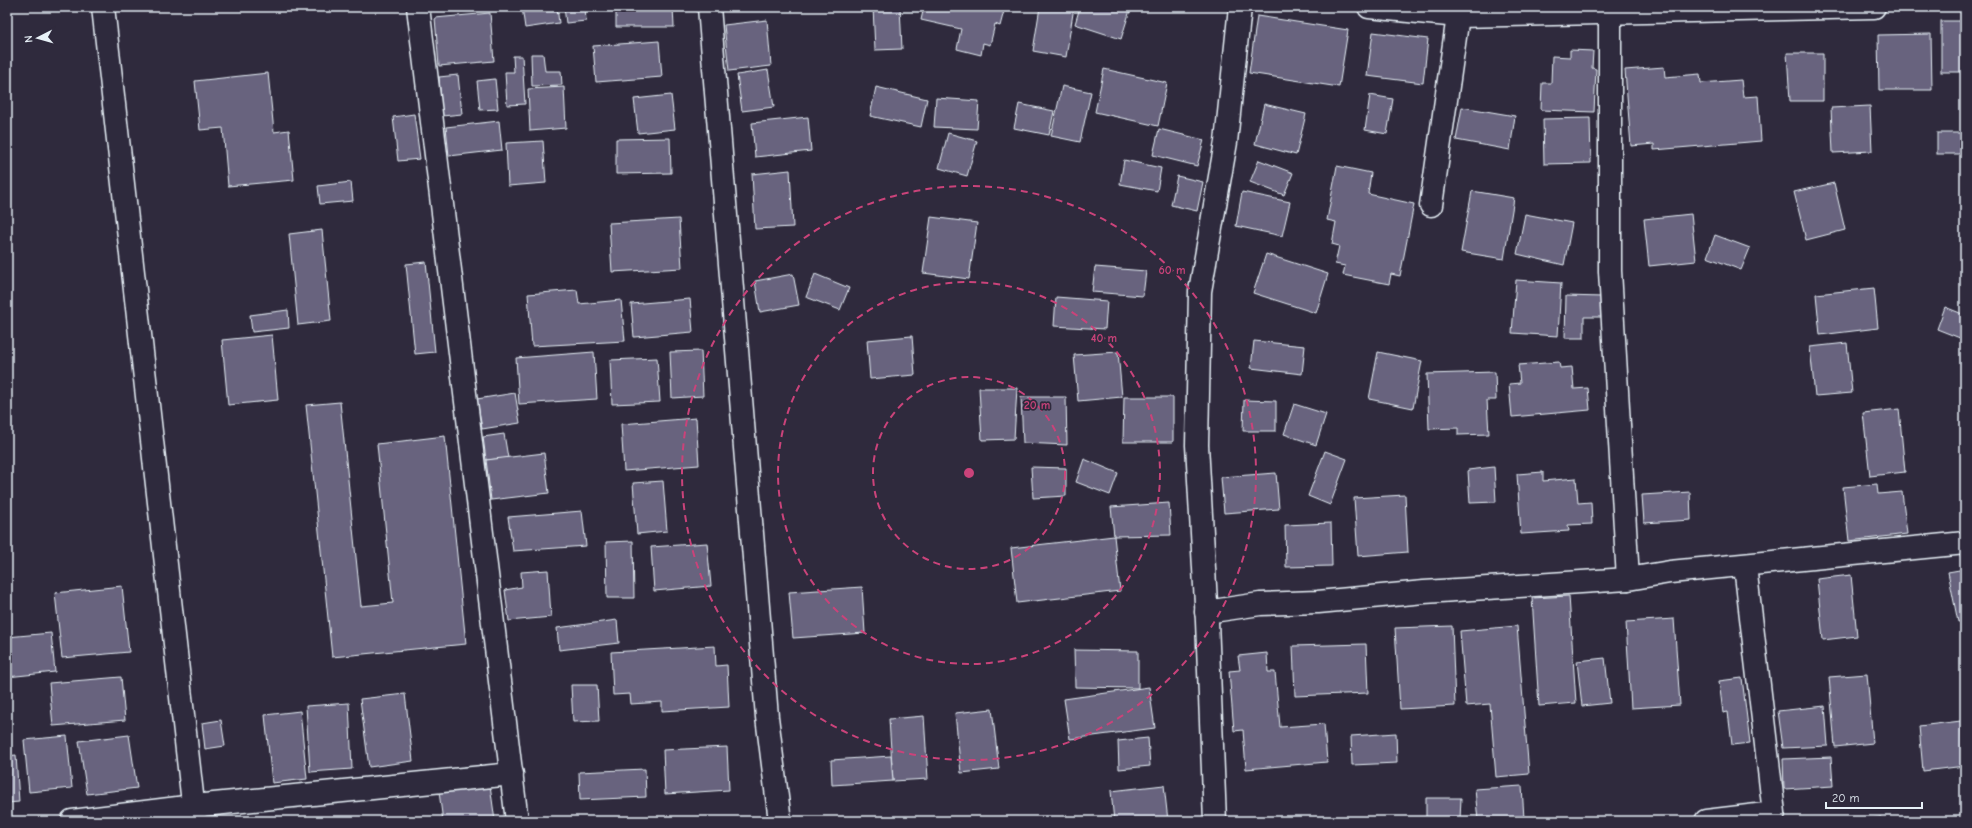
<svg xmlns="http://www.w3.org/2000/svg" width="1972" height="828" font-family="'Comic Neue',sans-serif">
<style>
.building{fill:#68647e;stroke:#e8f1f8}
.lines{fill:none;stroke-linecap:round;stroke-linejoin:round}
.street-casing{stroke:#e8f1f8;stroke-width:25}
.street{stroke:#2f2a3d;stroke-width:22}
.ring{fill:none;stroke:#ca437a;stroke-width:2;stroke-dasharray:7 5}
.centre{fill:#ca437a;stroke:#2f2a3d;stroke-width:2}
.ring-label{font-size:12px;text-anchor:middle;font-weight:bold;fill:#ca437a;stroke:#2f2a3d;stroke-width:3.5;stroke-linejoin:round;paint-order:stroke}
</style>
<rect width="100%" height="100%" fill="#2f2a3d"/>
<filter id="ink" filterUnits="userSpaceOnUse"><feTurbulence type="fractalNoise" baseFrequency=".025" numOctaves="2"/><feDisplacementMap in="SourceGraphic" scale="8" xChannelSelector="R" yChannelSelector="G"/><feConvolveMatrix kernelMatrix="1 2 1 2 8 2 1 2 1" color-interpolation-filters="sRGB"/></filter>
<g filter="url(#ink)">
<g class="building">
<path d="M436,7H458L436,9Z"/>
<path d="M522,7H557L559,23L525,28Z"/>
<path d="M564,7H585L586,21L566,23Z"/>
<path d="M616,7H673L674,27H616Z"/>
<path d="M873,7H900L902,49L875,50Z"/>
<path d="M924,7H1005L1000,26L995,24L990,45L983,43L981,55L957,49L961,29L921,20Z"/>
<path d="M1040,7H1074L1066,57L1033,51Z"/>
<path d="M1080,7H1131L1121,39L1075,24Z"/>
<path d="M490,13L494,61L439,66L435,18Z"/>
<path d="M1257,16L1348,30L1339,87L1249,73Z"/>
<path d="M767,20L771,66L729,71L724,25Z"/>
<rect x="1941" y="21" width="24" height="51"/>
<path d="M1373,32L1428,39L1423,83L1367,76Z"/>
<path d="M1931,34L1932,90H1879L1878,35Z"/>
<path d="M659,41L662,77L596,82L593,46Z"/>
<path d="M1570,50L1593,51L1592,68L1596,69L1594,112L1541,110L1542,83H1551L1552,56L1570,57Z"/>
<path d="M1787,53H1823V101H1790Z"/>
<path d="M531,54H543L545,71H561L562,85L532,86Z"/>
<path d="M513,56H522L525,104L507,105L505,72H514Z"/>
<path d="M1664,67L1665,77L1700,74L1701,83L1741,80L1743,97L1758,96L1761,141L1654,150V144L1631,146L1625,70Z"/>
<path d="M1104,69L1167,83L1158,126L1095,112Z"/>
<path d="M768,70L774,107L742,111L737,75Z"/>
<path d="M268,73L274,132L289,130L294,180L228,186L223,128L200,130L195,81Z"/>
<path d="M458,75L462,114L442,116L439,77Z"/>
<path d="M495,79L498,109L480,110L477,81Z"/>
<path d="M1062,86L1091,92L1080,142L1051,136Z"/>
<path d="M564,87L566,128L530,131L528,89Z"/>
<path d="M876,87L927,99L921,127L870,116Z"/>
<path d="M671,95L675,129L638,133L634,99Z"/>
<path d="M1370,95L1393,99L1387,134L1365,130Z"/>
<path d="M936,98L979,101L977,129L934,127Z"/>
<path d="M1019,104L1054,111L1049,135L1014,128Z"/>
<path d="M1264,104L1306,114L1296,155L1255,144Z"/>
<path d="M1870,106L1872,151L1833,153L1831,108Z"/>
<path d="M1462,107L1515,116L1510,150L1456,140Z"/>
<path d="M414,114L420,159L398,161L393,117Z"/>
<path d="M808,117L811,151L755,157L752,123Z"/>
<path d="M1590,118L1591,163L1544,164L1543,119Z"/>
<path d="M499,121L502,150L449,156L446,127Z"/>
<path d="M1159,129L1204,140L1197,166L1153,155Z"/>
<path d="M948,133L977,141L967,176L939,168Z"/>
<rect x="1937" y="133" width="28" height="21"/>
<path d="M670,138L671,173L616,174V139Z"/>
<path d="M543,141L546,183L508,186L506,143Z"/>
<path d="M1124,160L1161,168L1157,191L1120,184Z"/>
<path d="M1259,160L1293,173L1284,195L1250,182Z"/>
<path d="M1337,166L1371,173L1368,194L1414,204L1400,276L1391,274L1389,284L1343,275L1345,266L1335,264L1339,246L1332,244L1336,222L1327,220Z"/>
<path d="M790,170L793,227L755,229L752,174Z"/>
<path d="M1177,176L1203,182L1197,211L1171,205Z"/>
<path d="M351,182L353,201L320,204L318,186Z"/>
<path d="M1834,183L1845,230L1806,240L1794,192Z"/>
<path d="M1472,191L1514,198L1504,259L1461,252Z"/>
<path d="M1242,192L1290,202L1282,236L1236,226Z"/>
<path d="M1525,214L1572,223L1564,265L1517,254Z"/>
<path d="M1691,214L1696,261L1649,266L1644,219Z"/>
<path d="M931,217L977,223L969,279L923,273Z"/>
<path d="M679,219L682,268L612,272L609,223Z"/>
<path d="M322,230L331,321L298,325L289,234Z"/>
<path d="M1715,235L1750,248L1741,270L1707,257Z"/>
<path d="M1266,254L1328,274L1316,313L1253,293Z"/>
<path d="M426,262L435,352L415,354L406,264Z"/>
<path d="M1095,267L1146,271L1143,296L1092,292Z"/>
<path d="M793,274L799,305L760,312L755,281Z"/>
<path d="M815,274L849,288L840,310L806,297Z"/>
<path d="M1516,280L1561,283L1558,336L1512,333Z"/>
<path d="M1874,288L1878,328L1820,335L1816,294Z"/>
<path d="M577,290L579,304L621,300L625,341L532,346L528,294Z"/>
<path d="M1566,296L1602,297L1601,317H1584V338H1565Z"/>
<path d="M1056,297L1107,301L1105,329L1054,326Z"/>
<path d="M690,299L693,332L634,337L631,304Z"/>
<path d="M1945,307L1965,315V340L1937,329Z"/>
<path d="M288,310L289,328L252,332L250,315Z"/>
<path d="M272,335L278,400L228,405L222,340Z"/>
<path d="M912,336L915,375L870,379L867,340Z"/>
<path d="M1254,341L1305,346L1302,374L1251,368Z"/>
<path d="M1847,343L1852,393L1815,396L1810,347Z"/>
<path d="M701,351L703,396L672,398L670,352Z"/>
<path d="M594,352L597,399L519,404L516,358Z"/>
<path d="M1118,352L1122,397L1078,401L1074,355Z"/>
<path d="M1378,352L1422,361L1413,408L1369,399Z"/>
<path d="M657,358L660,402L612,404L610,360Z"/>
<path d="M1559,362L1560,368L1572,367L1574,389L1588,388L1590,410L1512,417L1509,384L1520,383L1518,365Z"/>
<path d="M1495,372L1496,400H1487L1489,434L1458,435V428L1429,429L1427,374Z"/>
<path d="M979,388H1017L1014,439L982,440Z"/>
<path d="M515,393L520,423L482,429L477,399Z"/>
<path d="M1021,397H1066L1067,445L1023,443Z"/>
<path d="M1124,397H1173V442H1123Z"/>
<path d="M1244,400L1276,401V431H1243Z"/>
<path d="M340,402L361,606L393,603L377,444L445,436L466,644L332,657L306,405Z"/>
<path d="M1294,404L1326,414L1316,445L1284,434Z"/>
<path d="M1899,409L1905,472L1870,476L1863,413Z"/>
<path d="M696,418L699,465L624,471L621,424Z"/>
<path d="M504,434L508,458L486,460L483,437Z"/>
<path d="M1325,451L1347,459L1330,505L1308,496Z"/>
<path d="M544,453L549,493L491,500L486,460Z"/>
<path d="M1084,459L1118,473L1110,495L1076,482Z"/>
<path d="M1031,467L1066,468V496L1033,498Z"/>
<path d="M1494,467L1496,502L1470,503L1468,470Z"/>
<path d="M1543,472V481L1576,478L1578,503L1591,502L1592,524L1568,525L1569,531L1521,534L1517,474Z"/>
<path d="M1276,473L1279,509L1224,513L1221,477Z"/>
<path d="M663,481L667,531L637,534L633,483Z"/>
<path d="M1877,484L1878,494L1902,492L1907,534L1849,541L1843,487Z"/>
<path d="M1690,492L1691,520L1644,523L1642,495Z"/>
<path d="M1405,495L1408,552L1358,556L1354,498Z"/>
<path d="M1169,503L1171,535L1114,536L1111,507Z"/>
<path d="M582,511L586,546L513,551L508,517Z"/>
<path d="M1331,523L1332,566L1286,567L1285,525Z"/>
<path d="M1114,536L1120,591L1017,603L1011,548Z"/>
<path d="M633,541L634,598H607L606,542Z"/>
<path d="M707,543L711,586L654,591L651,547Z"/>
<path d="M1965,569V621L1958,622L1948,572Z"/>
<path d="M548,570L551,617L509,621L505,590L522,587L521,572Z"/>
<path d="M1851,575L1857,636L1823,640L1817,579Z"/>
<path d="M122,586L129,652L62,658L55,593Z"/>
<path d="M862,587L865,633L793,638L789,592Z"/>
<path d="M1569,596L1576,703L1539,706L1532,598Z"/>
<path d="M1674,619L1680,705L1631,708L1626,622Z"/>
<path d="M617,620L619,643L559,650L557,628Z"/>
<path d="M1452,626L1455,706L1400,709L1395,628Z"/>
<path d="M1517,626L1529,774L1496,777L1490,704L1466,706L1460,631Z"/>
<path d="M51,633L55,672L7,677V637Z"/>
<path d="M1366,644L1368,693L1295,696L1293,646Z"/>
<path d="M715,646L716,666L727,665L729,707L662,711V702L631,704L630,694L613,695L611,652Z"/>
<path d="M1074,650L1138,651V688L1075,687Z"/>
<path d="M1267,653L1268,672H1275L1280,727L1324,724L1327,762L1246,769L1243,730L1234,731L1229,671L1240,670L1238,656Z"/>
<path d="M1605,658L1610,703L1582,706L1577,661Z"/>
<path d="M1867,674L1873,743L1835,747L1829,677Z"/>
<path d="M121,677L125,720L53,726L49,683Z"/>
<path d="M1742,678L1750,743L1732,745L1728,712L1723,713L1719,681Z"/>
<path d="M571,685H597L599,721L573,722Z"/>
<path d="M1149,687L1155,728L1070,739L1064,699Z"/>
<path d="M405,694L413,761L369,767L360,699Z"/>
<path d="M349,703L352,769L310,772L306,706Z"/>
<path d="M1825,706L1828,746L1783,748L1778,711Z"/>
<path d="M992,709L999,769L961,773L955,713Z"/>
<path d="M300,711L307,779L272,783L265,715Z"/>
<path d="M924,716L928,779L893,781L889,719Z"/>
<path d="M221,720L225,746L205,749L202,723Z"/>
<path d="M1961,721L1965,766L1923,771L1919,726Z"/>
<path d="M1396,733L1397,763L1352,765L1351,736Z"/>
<path d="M129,735L137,788L87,794L79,741Z"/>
<path d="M67,736L72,788L29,792L24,740Z"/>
<path d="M1148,738L1150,766L1119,769L1118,741Z"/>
<path d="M727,747L729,790L665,794L663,750Z"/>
<path d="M16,755L19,802L7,803V756Z"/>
<path d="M891,756L893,781L832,785L831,760Z"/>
<path d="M1831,757L1833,786L1784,789L1783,759Z"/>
<path d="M645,769L646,797L580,800L579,772Z"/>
<path d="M490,785L495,821H443L439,792Z"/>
<path d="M1164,785L1168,821H1114L1111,791Z"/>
<path d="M1522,786L1524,819L1478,821L1475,789Z"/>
<path d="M1426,798H1461L1460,819L1426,818Z"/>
<path d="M1881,817V821H1859Z"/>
</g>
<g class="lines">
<defs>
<g id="street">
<path d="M103,7L195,821"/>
<path d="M418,7L517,821"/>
<path d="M709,7L767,717L780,821"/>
<path d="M1369,7L1458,16L1874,7"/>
<path d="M1610,13V271L1628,579"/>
<path d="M1431,205L1458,16"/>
<path d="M1206,612L1260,604L1318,602L1424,592L1628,579L1670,572L1965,543"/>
<path d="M72,821L194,806L512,774"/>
<path d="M1215,821L1207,621L1197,445L1200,291L1226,142L1240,7"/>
<path d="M1706,821L1774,813L1745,566"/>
</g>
</defs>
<use href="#street" class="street-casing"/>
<use href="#street" class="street"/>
</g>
</g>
<g class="ring">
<circle cx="969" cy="473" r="96"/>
<circle cx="969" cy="473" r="191"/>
<circle cx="969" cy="473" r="287"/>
</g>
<circle cx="969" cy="473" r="6" class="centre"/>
<g class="ring-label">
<text x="1172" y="274">60 m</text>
<text x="1104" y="342">40 m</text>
<text x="1037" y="409">20 m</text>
</g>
<rect width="1972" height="828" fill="none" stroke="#2f2a3d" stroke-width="24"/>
<rect x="12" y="12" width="1948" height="804" fill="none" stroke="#e8f1f8" stroke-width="1.5" filter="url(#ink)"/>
<g transform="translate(38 38) rotate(264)" stroke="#2f2a3d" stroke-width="3" paint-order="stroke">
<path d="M0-3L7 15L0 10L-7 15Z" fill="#e8f1f8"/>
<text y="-6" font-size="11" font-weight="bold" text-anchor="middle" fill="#e8f1f8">N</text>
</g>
<path d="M1826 802v6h96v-6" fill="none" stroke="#e8f1f8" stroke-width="2"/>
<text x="1832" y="802" font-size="12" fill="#e8f1f8" stroke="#2f2a3d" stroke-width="3" paint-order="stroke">20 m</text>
</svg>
